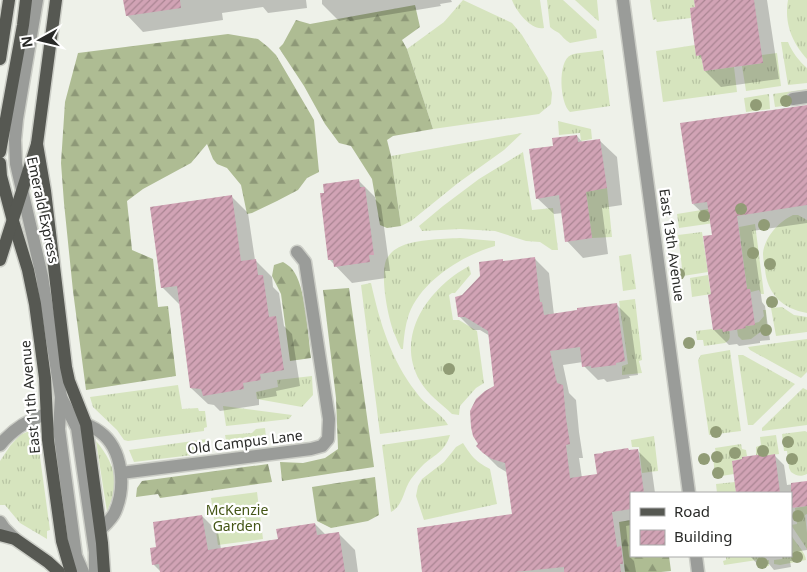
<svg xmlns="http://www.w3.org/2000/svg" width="807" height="572" font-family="'Noto Sans',sans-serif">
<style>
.grass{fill:url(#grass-tufts)}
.forest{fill:url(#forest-firs)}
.garden{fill:#d6e4be}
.shadow{fill:#0003}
.building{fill:url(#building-hatch)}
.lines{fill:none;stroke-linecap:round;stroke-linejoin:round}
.minor-casing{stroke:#cbcdc6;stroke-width:15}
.major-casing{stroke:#cbcdc6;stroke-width:15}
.minor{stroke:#9a9c99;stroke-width:12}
.major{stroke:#565852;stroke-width:12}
.tree{fill:#919c76}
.labels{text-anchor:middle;stroke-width:4.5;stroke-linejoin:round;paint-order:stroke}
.street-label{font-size:14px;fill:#292a28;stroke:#fff}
.park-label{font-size:14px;fill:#455617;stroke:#fff}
</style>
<defs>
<pattern id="grass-tufts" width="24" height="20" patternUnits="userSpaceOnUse" patternTransform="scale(1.25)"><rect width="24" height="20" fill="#d6e4be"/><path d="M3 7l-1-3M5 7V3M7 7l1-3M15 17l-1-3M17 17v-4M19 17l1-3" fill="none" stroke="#b8c4a3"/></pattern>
<pattern id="forest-firs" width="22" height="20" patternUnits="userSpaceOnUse" patternTransform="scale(1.25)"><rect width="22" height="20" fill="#aebc93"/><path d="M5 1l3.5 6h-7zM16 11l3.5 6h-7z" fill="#8e9978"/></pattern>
<pattern id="building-hatch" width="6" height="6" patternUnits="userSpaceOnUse" patternTransform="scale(1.25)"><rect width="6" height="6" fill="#d1a3b5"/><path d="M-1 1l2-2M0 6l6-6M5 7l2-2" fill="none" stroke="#aa8593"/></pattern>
</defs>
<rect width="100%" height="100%" fill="#eef1e9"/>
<g class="grass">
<path d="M463,0L512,23L522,35L548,78L552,93L551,104L539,114L433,129L407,49L444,22Z"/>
<path d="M512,0H540L544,28C531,31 516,11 512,0Z"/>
<path d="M547,0H563L596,30L597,38L570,43C565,40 563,37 559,33C556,31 553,30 550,27Z"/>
<path d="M575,0H597L599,21L597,20Z"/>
<path d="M650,0H694L695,7L690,8L691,18L657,22L656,19L653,20Z"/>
<path d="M788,0H807V59C792,43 784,23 788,0Z"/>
<path d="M781,42H788C792,52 799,61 807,68V83L788,85Z"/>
<path d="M695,45L696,56L701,55L704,71L734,67L737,92L663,102L656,51Z"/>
<path d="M603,50L610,106L570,112C560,104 557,61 571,55C578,52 595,52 603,50Z"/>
<path d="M777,53L781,86L746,91L742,66L763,63L762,55Z"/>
<path d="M807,89V103L775,107L773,94Z"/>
<path d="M769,94L770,109L746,112L744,98Z"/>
<path d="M558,121L591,129L592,139L581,141L580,133L559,135Z"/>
<path d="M522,133L504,150L458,183L411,221L401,226L391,156Z"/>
<path d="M523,152L532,210L553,208L558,250H552L540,242L526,241L495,231L460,229L422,231L419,226L443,206L479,179Z"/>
<path d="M607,188L612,237L592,238L587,199L583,192Z"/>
<path d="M726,206L728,221L679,228L677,214Z"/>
<path d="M793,215H798L807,220V313C783,309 767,294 765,269C764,264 763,258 763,253C765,237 778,222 793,215Z"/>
<path d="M755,224L764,294H761L759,290L751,292L750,289H747L739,227Z"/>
<path d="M702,232L708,272L683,276L678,235Z"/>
<path d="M460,238L495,241V246C463,255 421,281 409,314C405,326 404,337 403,349H401C399,345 397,340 395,335C388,319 380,277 386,260C388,256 392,251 396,249C411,239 442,239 460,238Z"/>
<path d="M631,254L636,289L623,291L619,256Z"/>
<path d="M469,266L471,274L455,293H452L449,295L453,320H459L477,331L484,383L476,388L460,406L459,415L452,414C441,403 428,395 420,381C394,335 429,288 469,266Z"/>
<path d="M708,275L711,294L692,297L690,278Z"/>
<path d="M371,283C380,323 391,360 416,392C419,396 423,401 427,404C434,411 443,416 448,425L380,434L361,285Z"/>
<path d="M635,299L642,360L639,361L642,373L622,375V366L628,364L619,301Z"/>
<path d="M782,307L794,315L807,317V332L776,336L771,308Z"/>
<path d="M763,310H766L767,327L751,339L742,340L738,336L737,329L745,328V326L755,325V323L759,322L764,316Z"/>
<path d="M712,329L713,330L722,329L729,330C730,336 731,340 725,343L704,346L703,340H697L696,331Z"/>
<path d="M807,339V372L801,378L750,350L748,347Z"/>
<path d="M730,350L741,431L709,435L698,360L701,355Z"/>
<path d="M738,355H743L795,384L753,425H748Z"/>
<path d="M312,376L313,395L302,407L257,399L256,392L278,387L277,380Z"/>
<path d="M178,385L182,409L198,408L199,411H205L207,427L204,428V431L128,441L124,440L117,430L93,407L90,397Z"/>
<path d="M803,388L807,390V425L762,431V428Z"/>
<path d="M223,406L292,415L289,419L226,426Z"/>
<path d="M36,428L50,530L47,531V539L20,523L5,505H0V461L10,446L20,435Z"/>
<path d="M265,428L266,437L254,440L248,448L228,451L225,435L252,433L256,429Z"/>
<path d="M805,431L807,432V474C801,477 796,476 791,472L789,468L787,451H784L782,434Z"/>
<path d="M450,435C445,451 436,454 424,464C419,469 415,474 411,479C403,490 404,505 391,512L382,445Z"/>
<path d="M776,435L779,454L764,456L756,455V447L761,445L760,437Z"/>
<path d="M654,436L658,471L642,473L639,447H632L631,440Z"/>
<path d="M207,439L209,453L134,462L129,450Z"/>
<path d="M96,441C108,455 118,473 114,493C112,499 109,506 107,512Z"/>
<path d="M463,443C472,457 475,461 490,469L497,504L424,520L416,496L418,486L422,479L444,462L456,447Z"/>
<path d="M741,444L742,449L746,450L747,456L742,457V459L732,461L734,474L715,477L713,455L716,454L715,448Z"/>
<path d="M735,482L736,493H717L716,484Z"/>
<path d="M807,506V514L805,515L807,533V549L791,525L797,524L795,508Z"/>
<path d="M791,535C795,542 806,553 806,560L780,565L774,564V560L782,559V556H791Z"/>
<path d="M726,556H749V557L763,556L764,561L769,560V566L758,568L757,560L724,565L723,561L726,560Z"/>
</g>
<g class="forest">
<path d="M415,5L420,27L402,40L407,49L433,129L393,136L387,140L391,156L401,226L387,228L380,225L372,179L351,146L339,143L325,124L304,86L279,48L283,44L296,20L310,24Z"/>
<path d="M228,34L258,39L268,47L276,55L314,120L319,172L307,178L298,190L277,201L252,213L247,214L241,185L227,168L217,164L213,159L207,144L191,163L143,189L127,201L132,250L153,259L158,307L168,306L176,376L86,390L73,291L64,203L61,163L65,102L78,53Z"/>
<path d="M283,262C286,264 290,266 292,269C306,285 308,336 311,358L290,361L281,294L272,276L274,265Z"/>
<path d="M349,288L374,467L282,481L280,462L303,463L325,458L338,449L336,398L323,290Z"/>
<path d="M268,464L272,482L160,498L158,494L136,497L137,488L142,481Z"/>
<path d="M375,477L379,515L368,521L331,528L317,521L312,487Z"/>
<path d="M631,520V556H669L671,571L661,572H625L619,522Z"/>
</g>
<path class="garden" d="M257,492L263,539L218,545L211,498Z"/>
<g class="shadow">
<path d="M125,0H306L307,8L268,13L263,7L222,13L223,20L143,32L127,15Z"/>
<path d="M322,0H451L452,2L440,4L441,6L350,21L348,19L339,21L322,4Z"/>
<path d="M695,0H767L779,79L721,87L705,71L704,62L698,55Z"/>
<path d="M807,106V223L752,231L762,302L765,306L770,340L760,341V343L739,346L737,344L729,345L714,330L712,295L714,236L711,219H709L693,204Z"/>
<path d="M577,136L583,143L600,141L617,157L622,205L602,208L608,254L583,258L567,241L563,213L554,214L537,198L555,147Z"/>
<path d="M358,180L375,197V199L381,205L390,271H385L386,278L352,283L330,260Z"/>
<path d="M232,197L248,213L255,260L272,277L273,287L279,293L284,326L292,334L300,386L276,391L277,396L259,399V405L220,411L214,405L208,404L191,388L180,303L179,304L162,287Z"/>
<path d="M535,259L549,273L554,315L616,304L630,318L638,375L629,376L630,378L607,382L604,379L598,380L584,366L583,362L563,365L569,393L576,400L579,432L583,458H579L582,478L598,476L630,451L637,450L651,464L655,493H631V525L626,526L629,556L634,561L636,572H424L514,515L508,473L498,467L484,453L496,386L490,336L480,330H473L459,316L463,296L502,260L504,262Z"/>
<path d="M775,456L784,465L787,485L807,482V550L793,552L794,561H790L791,567L774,570L769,564L759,566L750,556H791V493H737L733,462Z"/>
<path d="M202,516L218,532L221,549L279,540L315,524L326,535L338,533L355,550L358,572H161L153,564L158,548Z"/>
</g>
<g class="building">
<path d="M123,0H180L181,8L126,16Z"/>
<path d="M694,0H754L763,63L704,71L701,55L696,56L691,18L690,8L695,7Z"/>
<path d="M807,105V205L737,216L747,289H750L755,325L745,326L746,328L723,332L722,329L713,330L708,295L711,294L703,236L712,235L707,202L692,204L680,123Z"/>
<path d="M577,135L578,142L600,139L607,188L586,192L592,238L565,242L559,195L536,199L529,149L553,146L552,138Z"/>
<path d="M359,179L360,187H365L374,255H369L370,262L334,267L333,260H328L320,193H324L323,184Z"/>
<path d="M232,195L241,261L256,259L258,275H263L269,317L276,316L284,370L260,374L261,380L243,383L244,389L203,396L201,389L190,388L177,286L161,288L150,207Z"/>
<path d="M535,257L540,302H542L544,315L577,310V308L617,303L625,361L616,363V365L591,368V366L582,367L580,347L550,351L557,383L563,385L566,418L570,444L566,445L570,478L597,474L594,454L603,453V452L628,448L629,450L638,449L644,493H631V509L612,512L617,547L621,546L622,553L623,564H620L621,572H564V567L515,572H422L417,528L512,514L505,463L492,459L483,453L476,446L478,444L473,436L471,427L470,411L476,399L485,391L494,386L488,331L465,317H458L455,297L462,295L480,276L479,262L503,259V261Z"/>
<path d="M764,454V456L775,454L780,493H736L732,461L742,459V457Z"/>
<path d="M807,481V506L791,508V483Z"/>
<path d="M202,515L208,550L278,539L276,529L315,523L317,535L339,532L345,572H160L159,564L152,565L150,548L156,547L153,522Z"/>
</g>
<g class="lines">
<defs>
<g id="minor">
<path d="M37,0L17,119L15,140L16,164L42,276L61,397L59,429L76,556L83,572"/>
<path d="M623,0L689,493"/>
<path d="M793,99L807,97"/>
<path d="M61,397L77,428L95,552V572"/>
<path d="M86,424C90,426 95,428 100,432C123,449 126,487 115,512C112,519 105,525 100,530"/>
<path d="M0,445C12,430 28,420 46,414"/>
<path d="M121,473L311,449L322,446L328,439L329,419L305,262L297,252"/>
<path d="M0,522L4,528L15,539"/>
<path d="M696,556L698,572"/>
</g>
<g id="major">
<path d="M0,59L9,0"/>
<path d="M37,144L45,191L66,367L69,381L86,424L102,543L104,572"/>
<path d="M0,152L23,25L26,0"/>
<path d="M0,163L1,176L13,221L28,270L35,304L45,378L48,440L62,541L71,572"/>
<path d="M0,260L37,144L56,0"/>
<path d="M0,535L15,539L48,562L59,572"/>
</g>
</defs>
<use href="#minor" class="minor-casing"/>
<use href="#major" class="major-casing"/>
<use href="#minor" class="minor"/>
<use href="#major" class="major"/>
</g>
<g class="tree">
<circle cx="786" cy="101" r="6"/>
<circle cx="756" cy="105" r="6"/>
<circle cx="741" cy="209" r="6"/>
<circle cx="704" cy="216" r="6"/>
<circle cx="764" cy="225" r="6"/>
<circle cx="753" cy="253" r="6"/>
<circle cx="770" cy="264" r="6"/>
<circle cx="679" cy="274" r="6"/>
<circle cx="772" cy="302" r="6"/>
<circle cx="766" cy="330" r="6"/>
<circle cx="689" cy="343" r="6"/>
<circle cx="449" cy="369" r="6"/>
<circle cx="716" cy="432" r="6"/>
<circle cx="788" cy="442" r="6"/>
<circle cx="763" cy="451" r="6"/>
<circle cx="735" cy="453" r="6"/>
<circle cx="717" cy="457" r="6"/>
<circle cx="704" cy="459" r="6"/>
<circle cx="792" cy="459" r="6"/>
<circle cx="718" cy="473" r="6"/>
<circle cx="798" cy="516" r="6"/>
<circle cx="797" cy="557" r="6"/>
<circle cx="762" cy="563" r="6"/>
</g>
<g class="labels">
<g class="street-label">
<text transform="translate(43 210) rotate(78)" y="5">Emerald Express</text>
<text transform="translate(672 245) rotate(82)" y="5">East 13th Avenue</text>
<text transform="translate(30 397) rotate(-95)" y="5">East 11th Avenue</text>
<text transform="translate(245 442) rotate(-7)" y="5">Old Campus Lane</text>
</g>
<g class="park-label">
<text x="237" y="515">McKenzie<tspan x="237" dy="16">Garden</tspan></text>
</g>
</g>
<rect x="630" y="492" width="162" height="65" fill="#ffffff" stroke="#a9aaa9"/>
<rect x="640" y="508" width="25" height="8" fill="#565852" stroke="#a9aaa9"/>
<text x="674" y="517" font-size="15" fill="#292a28">Road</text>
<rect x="640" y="530" width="25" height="15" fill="url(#building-hatch)" stroke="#a9aaa9"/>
<text x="674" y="542" font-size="15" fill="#292a28">Building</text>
<g transform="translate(40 40) rotate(262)" stroke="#ffffff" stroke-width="4" paint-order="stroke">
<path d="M0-4L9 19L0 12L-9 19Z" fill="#292a28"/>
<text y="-8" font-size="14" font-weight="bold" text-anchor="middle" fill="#292a28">N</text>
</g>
</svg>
